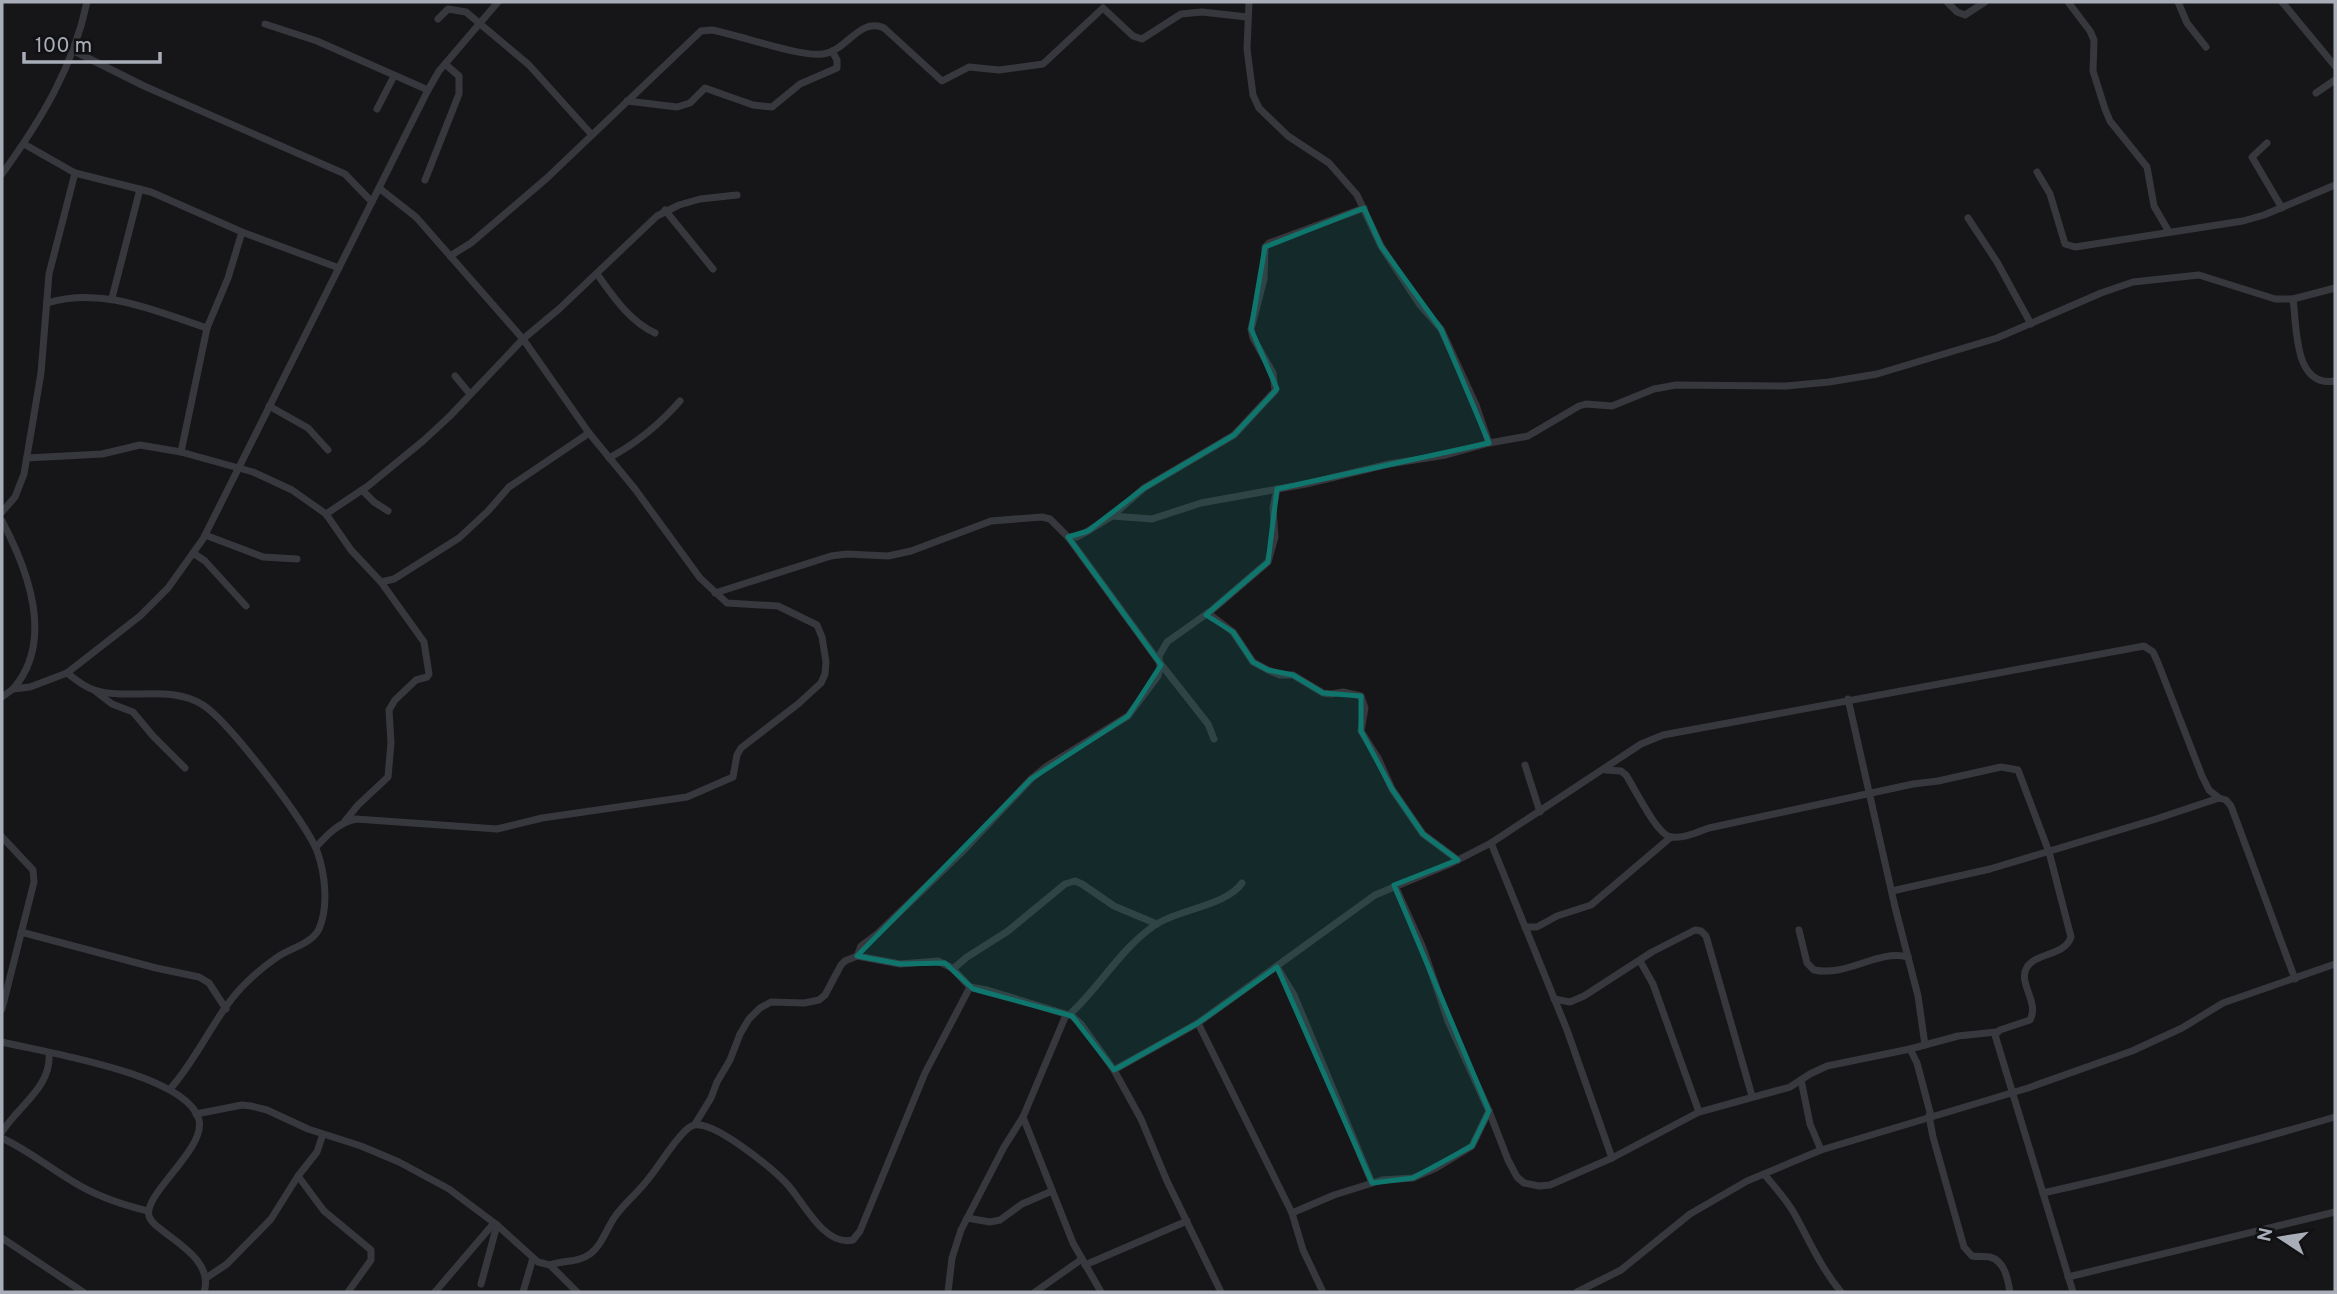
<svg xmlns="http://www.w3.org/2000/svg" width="2337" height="1294" font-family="Overpass,sans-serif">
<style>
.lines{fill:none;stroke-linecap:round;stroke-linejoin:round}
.minor{stroke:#37383d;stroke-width:7}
.marked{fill:#0f766e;fill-opacity:0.2;stroke:#0f766e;stroke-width:5;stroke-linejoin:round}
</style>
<rect width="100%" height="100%" fill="#161618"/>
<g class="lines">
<g class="minor">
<path d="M1249,2L1247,49L1253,95L1259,108L1288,136L1329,163L1357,195L1381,246L1420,305L1441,329L1476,405L1489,443"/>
<path d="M1947,2L1957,12L1965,15L1985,2"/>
<path d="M2068,2L2090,31L2094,40L2093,71L2105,109L2110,121L2147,167L2154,206L2169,232"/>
<path d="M2178,2L2187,23L2206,47"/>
<path d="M2282,2L2335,66"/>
<path d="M438,19L448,9L466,12L529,65L592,135"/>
<path d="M265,24L317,41L428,90"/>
<path d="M74,51L144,86L345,174L372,202"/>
<path d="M2316,93L2335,80"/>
<path d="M627,101L677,107L690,103L705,88L753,105L772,107L800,84L837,68V60L832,51"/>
<path d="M377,109L394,76"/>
<path d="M2267,143L2252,157L2282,208"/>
<path d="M24,144L75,173L151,192L242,232L339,268"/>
<path d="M2037,172L2050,194L2065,244L2075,247L2243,221L2264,215L2335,185"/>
<path d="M2,174C41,120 73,68 87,2"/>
<path d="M425,180L459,94V76L445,64"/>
<path d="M665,210L713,269"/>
<path d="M1968,218L1997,262L2031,324"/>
<path d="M450,256L471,243L547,178L701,31L712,30C739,35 799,57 823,54C847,51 859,17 884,28L942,81L969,67L999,70L1043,64L1103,8L1133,36L1142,39L1181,14L1202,12L1247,17"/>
<path d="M597,274C613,296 629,321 655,333"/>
<path d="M112,298L140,189"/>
<path d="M2293,299C2297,325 2293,388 2335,381"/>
<path d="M47,303C102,286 155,311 207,328"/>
<path d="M455,376L470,394"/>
<path d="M269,406L308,428L328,450"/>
<path d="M181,452L207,328L228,278L242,232"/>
<path d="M27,458L102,454L140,445L181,452L253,472L292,490L326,514L351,550L381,582L394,579L459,538L488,511L509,487L589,433"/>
<path d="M609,458C637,443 659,425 680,401"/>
<path d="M362,490L374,502L388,511"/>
<path d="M2,512L15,497L24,474L41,373L49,274L75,173"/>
<path d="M326,514L368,486L423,441L450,416L523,339L559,309L657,216L679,205L700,199L737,195"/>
<path d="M1112,516L1152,519L1201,503L1306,484L1389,464L1446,455L1489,443L1528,436L1579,406L1586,404L1612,406L1654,389L1676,385L1786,386L1829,382L1877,374L1997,338L2101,293L2133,282L2199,275L2275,299H2293L2335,288"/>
<path d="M2,521C28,570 55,641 13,689"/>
<path d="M205,535L263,557L297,559"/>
<path d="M1068,537L1160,663L1208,724L1214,739"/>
<path d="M193,553L205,561L246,606"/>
<path d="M715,593L831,556L847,554L888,556L911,551L991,521L1042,517L1050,519L1068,537H1077L1088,531L1112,516L1144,488L1234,435L1275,391L1273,373L1253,338L1251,329L1264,279L1265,247L1269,243L1364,208"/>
<path d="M1208,613L1233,632L1253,662L1268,670L1280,675H1293L1323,693L1331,694L1343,692L1361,696L1365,708L1361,731L1378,758L1392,789L1423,834L1458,860"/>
<path d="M67,673C75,679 84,687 94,690C129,701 170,684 203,705C228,721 306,822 317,851C325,873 329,906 319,929C311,945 289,948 276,958C266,965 256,973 247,982C217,1010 199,1057 170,1089"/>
<path d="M94,690L112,704L133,712L153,736L185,768"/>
<path d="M2,697L13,689L30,687L67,673L140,616L168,588L203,539L428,90L439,71L498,2"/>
<path d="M1848,699L1895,907L1918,996L1925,1045"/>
<path d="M1525,765L1540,812"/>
<path d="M1606,770L1621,771L1626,775C1635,789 1657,835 1671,837C1683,839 1698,832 1709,828L1913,784L1938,781L2001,767L2018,770L2049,852L2071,937C2065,956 2037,952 2027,967C2017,983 2040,1002 2030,1020L2000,1030L1995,1035L2073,1292"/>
<path d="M345,821L358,805L388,777L391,743L389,710L395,700L416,680L427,677L429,674L424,642L381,582"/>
<path d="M2,837L33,870L34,882L2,1009"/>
<path d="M1491,843L1567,1030L1612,1158"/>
<path d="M316,847C328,834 338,823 356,819L497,829L542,818L687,797L733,777L737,755L741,748L798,704L821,683L825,674L826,662L822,637L817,625L778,606L727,603L700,578L635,489L589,433L523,339L416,217L379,188"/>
<path d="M1395,886L1423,948L1448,1021L1489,1111L1508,1160L1517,1177L1524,1183L1539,1186L1550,1185L1612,1158L1699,1112L1790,1087L1810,1074L1827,1066L1910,1049L1958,1036L1996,1032"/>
<path d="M1892,891L1990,869L2156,819L2219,798L2226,800L2231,806L2295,979"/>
<path d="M1525,927H1537L1557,916L1591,905L1671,837"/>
<path d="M1799,930L1807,963L1814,970C1849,977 1877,949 1908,957"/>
<path d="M21,932L156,968L199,977L209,983L226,1009"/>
<path d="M857,956L861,946L877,934L961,853L1031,779L1047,766L1128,716L1158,676L1160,668L1159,656L1167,642L1212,610L1268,562L1275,537L1273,508L1277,489"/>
<path d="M1640,961L1653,984L1699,1112"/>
<path d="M1277,967L1294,995L1372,1183"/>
<path d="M953,969L967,957L1008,931L1065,884L1075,881L1082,884L1114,906L1157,924"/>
<path d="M1554,999L1570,1002L1584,996L1652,952L1695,930L1701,931L1706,936L1752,1096"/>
<path d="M1069,1015C1101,986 1118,951 1155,925C1179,909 1226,906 1242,883"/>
<path d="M1198,1023L1292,1213L1303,1250L1323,1292"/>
<path d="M2,1042C43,1052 188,1074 199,1120C206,1149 143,1194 149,1216C151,1223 158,1227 163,1231C182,1246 213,1264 204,1292"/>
<path d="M1910,1049L1917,1063L1931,1116"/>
<path d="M1114,1070L1198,1023L1375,895L1452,863L1491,843L1641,744L1663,735L2144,646L2153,652L2158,663L2202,776L2209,790L2219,798"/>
<path d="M1801,1080L1810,1124L1821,1150"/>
<path d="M196,1114L242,1105L251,1106L267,1110L308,1129L361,1146L399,1162L449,1189L497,1225L538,1262L550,1265L577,1292"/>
<path d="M1929,1116L1933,1137L1964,1247L1972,1256C1978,1257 1985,1256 1990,1257C2005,1261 2008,1280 2010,1292"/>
<path d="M1023,1117L1073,1243L1101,1292"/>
<path d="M695,1124L711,1098L717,1082L730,1060L740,1034L749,1019L760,1008L771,1002L804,1003L819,1000L825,995L841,965L845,961L857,956L900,964L938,961L952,968L970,987L987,990L1072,1016L1081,1024L1114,1070L1141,1119L1167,1181L1221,1292"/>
<path d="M2,1132C18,1106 52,1087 49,1053"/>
<path d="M2,1138C29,1151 47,1166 72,1181C94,1195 123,1205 148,1211"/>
<path d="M1764,1174C1774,1186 1786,1199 1794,1213C1809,1240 1821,1268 1841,1292"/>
<path d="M298,1176L324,1211L371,1250V1260L348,1292"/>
<path d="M2043,1193C2142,1171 2239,1145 2335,1117"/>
<path d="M1292,1213L1334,1195L1382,1180L1413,1178L1436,1168L1472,1146L1489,1111"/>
<path d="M967,1218L990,1222L1000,1220L1022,1204L1052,1191"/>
<path d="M2,1238L83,1292"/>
<path d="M550,1265C563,1260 578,1263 590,1254C602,1245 606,1230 614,1218C624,1203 639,1192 649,1178C661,1163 671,1145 685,1131C689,1127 693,1124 699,1125C720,1126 772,1168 787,1184C803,1201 824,1247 853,1240L860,1231L925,1073L970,987"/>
<path d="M1085,1265L1187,1221"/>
<path d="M2068,1277L2335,1212"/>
<path d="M206,1278L227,1264L271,1219L298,1176L317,1152L323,1134"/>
<path d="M481,1284L497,1225"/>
<path d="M435,1292L494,1223"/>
<path d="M523,1292L533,1258"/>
<path d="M948,1292L952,1258L961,1230L1004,1147L1023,1117L1066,1015"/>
<path d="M1035,1292L1082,1259"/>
<path d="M1577,1292L1621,1270L1690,1214L1747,1181L1821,1150L2028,1088L2132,1051L2182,1028L2223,1003L2335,964"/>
</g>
</g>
<path class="marked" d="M1364,208L1381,246L1441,329L1489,443L1277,489L1268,562L1206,615L1233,632L1253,662L1268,670L1293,675L1323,693L1361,696V731L1392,789L1423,834L1458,860L1394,885L1489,1111L1472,1146L1413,1178L1372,1183L1277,967L1198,1023L1114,1070L1072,1016L973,989L945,963L900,964L857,956L1031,779L1128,716L1161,665L1068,537L1088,531L1144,488L1234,435L1277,389L1251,329L1265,247Z"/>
<rect width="2337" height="1294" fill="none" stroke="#a8adb8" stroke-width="7"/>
<g transform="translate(2281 1238) rotate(282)" stroke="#111113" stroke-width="5" paint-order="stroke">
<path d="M0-5L12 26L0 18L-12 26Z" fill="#a8adb8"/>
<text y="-10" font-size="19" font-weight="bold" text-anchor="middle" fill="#a8adb8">N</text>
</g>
<path d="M24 52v10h136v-10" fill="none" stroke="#a8adb8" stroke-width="3.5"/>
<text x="35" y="52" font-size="21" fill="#a8adb8" stroke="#111113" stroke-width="5" paint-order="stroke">100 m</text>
</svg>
